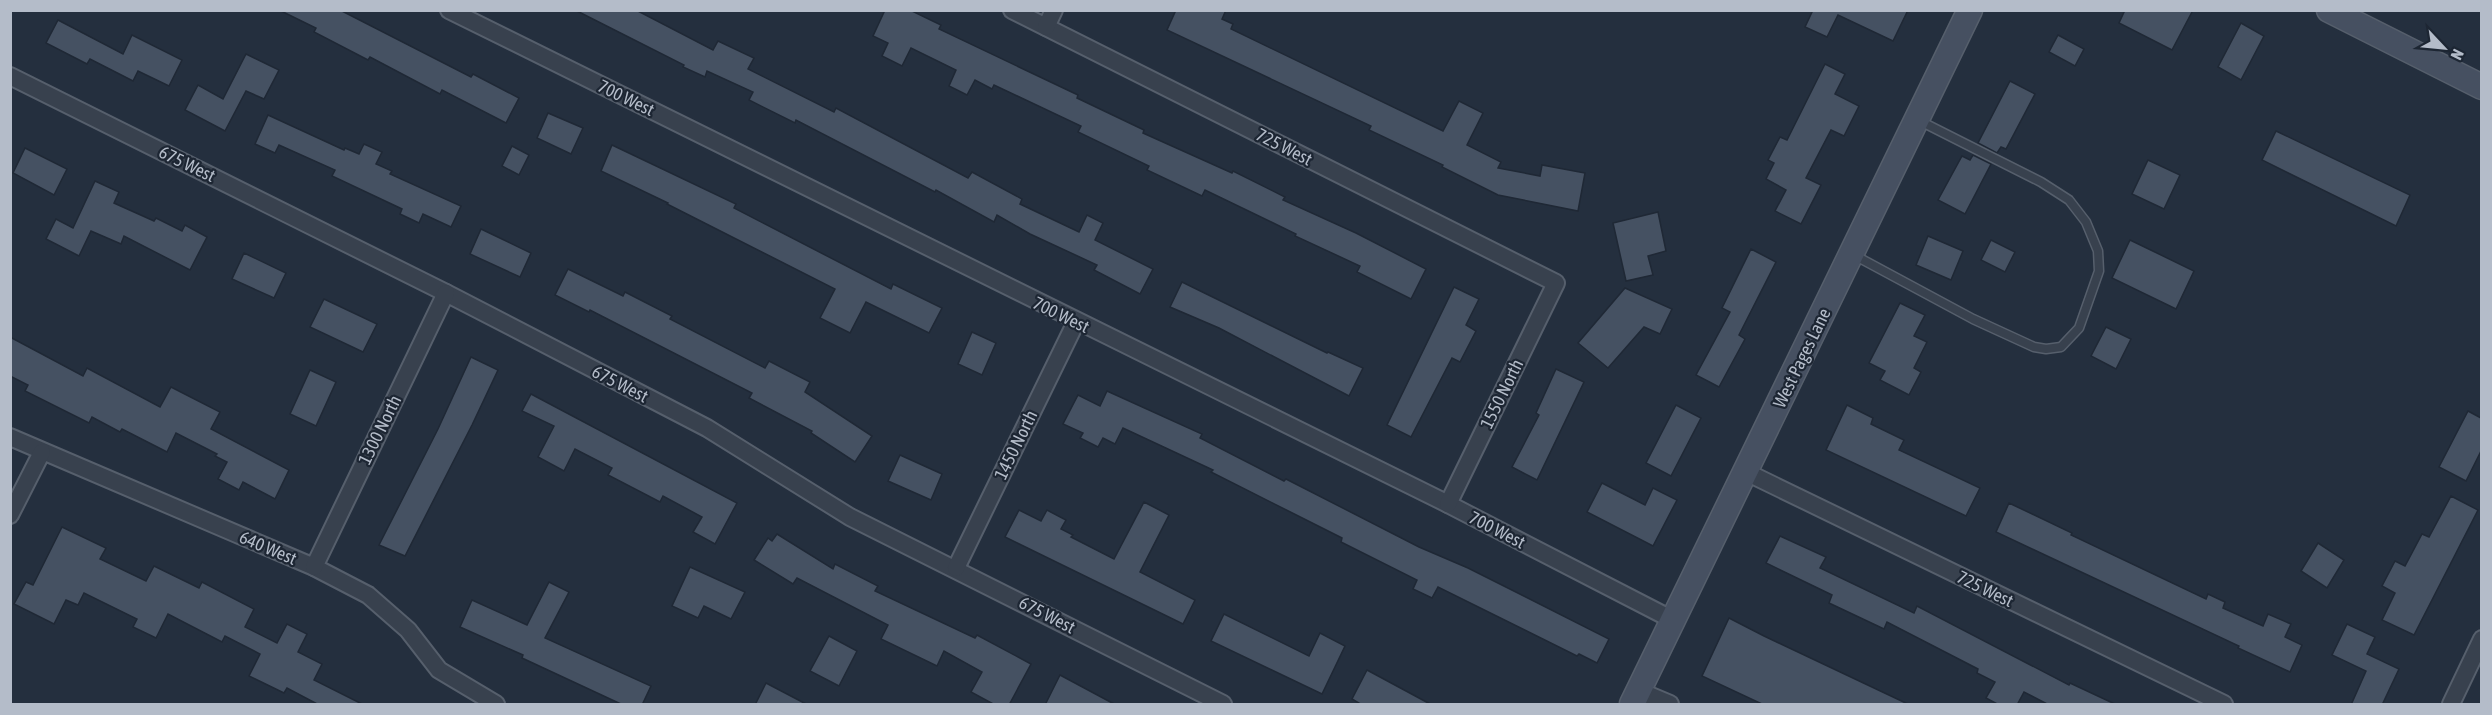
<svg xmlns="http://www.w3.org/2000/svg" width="2492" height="715" font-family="'Asap Condensed',sans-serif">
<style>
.building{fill:#455162;stroke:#1f2835;stroke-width:1.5}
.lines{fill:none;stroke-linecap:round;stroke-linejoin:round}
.lane-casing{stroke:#565f6c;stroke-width:11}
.street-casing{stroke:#565f6c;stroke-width:20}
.secondary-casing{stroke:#565f6c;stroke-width:27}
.lane{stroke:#38414e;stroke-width:8}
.street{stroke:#38414e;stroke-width:16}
.secondary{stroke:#465061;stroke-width:24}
.labels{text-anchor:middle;stroke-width:4.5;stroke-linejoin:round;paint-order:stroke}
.street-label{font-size:18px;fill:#b4bcc9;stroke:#1d2633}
</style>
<rect width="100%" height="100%" fill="#242f3e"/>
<g class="building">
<path d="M279,10H340L471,77L473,74L519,98L506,123L442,90L440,94L370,57L368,60L314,32L316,28Z"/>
<path d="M575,10H636L713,50L718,41L754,58L748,69L834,112L836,108L968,178L972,172L1022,199L1020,204L1079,232L1087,215L1103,223L1095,240L1153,269L1140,294L1094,270L1097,265L1030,234L997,215L994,222L936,190L935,192L796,120L795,123L749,100L753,92L707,71L705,77L683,67L684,65Z"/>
<path d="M885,10H910L941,25L939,29L1078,95L1077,98L1144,130L1143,133L1232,173L1233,171L1285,197L1283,200L1356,233L1426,269L1411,299L1357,272L1360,266L1295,236L1296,234L1205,190L1202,196L1147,170L1149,166L1078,132L1081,126L994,85L992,89L975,80L967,95L949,86L956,70L911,48L902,66L882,56L888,43L873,36Z"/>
<path d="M1176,10H1226L1222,19L1233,24L1231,29L1443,131L1459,101L1483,113L1467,145L1501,162L1498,168L1540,176L1542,165L1585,173L1578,211L1498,195L1442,167L1443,165L1369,130L1371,126L1167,30Z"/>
<path d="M1813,10H1908L1893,41L1838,15L1827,37L1805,27Z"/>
<path d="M2125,10H2193L2172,50L2119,23Z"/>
<path d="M58,20L123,54L132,35L182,60L169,86L138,71L133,81L90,59L87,64L46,43Z"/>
<path d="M2241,23L2264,36L2241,80L2218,67Z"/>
<path d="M2058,35L2084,49L2075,66L2049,52Z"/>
<path d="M246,54L279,70L264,99L246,91L225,131L185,110L198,85L223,99Z"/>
<path d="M1825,64L1845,74L1835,94L1859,106L1844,136L1831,130L1806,178L1821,185L1801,224L1775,211L1786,190L1766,179L1774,163L1768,160L1780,137L1787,140Z"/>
<path d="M2010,81L2035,94L2006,149L2001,147L1997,153L1978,143Z"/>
<path d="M548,113L583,128L571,154L537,138Z"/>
<path d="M268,115L344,150L345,148L359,154L364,144L382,152L376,164L392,171L390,174L461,206L451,227L423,214L419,223L400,214L402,209L332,176L335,170L279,145L275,153L255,144Z"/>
<path d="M2276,131L2410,195L2396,226L2262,160Z"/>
<path d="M612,145L736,204L734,208L891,289L893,284L942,308L929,333L866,302L850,333L820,318L835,289L667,204L668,203L601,171Z"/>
<path d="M512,146L529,155L519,175L502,166Z"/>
<path d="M25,148L67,169L54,195L13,173Z"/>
<path d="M1973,155L1991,164L1965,214L1938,200L1962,156L1970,160Z"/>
<path d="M2148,160L2180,175L2164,209L2132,194Z"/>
<path d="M95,181L119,192L114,203L154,221L156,218L182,231L185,225L207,237L190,270L124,236L121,244L91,231L79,256L46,239L56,219L73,228Z"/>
<path d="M1658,212L1666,251L1648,256L1653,275L1626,281L1613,223Z"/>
<path d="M481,229L531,253L520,277L470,254Z"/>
<path d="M1928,236L1963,251L1951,280L1916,265Z"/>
<path d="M1991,240L2015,252L2005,272L1981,260Z"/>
<path d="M2130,240L2194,271L2176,309L2112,278Z"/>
<path d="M1751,249L1776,262L1739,335L1745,339L1719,387L1696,375L1730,312L1722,308Z"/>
<path d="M244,253L286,273L274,298L232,279Z"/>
<path d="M568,269L623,296L625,292L672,316L670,319L765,368L769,361L810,382L805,392L872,436L855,462L811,433L812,431L749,398L752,393L590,310L589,312L555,295Z"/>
<path d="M1182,282L1327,353L1328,352L1363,368L1349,396L1219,328L1170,307Z"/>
<path d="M1454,287L1479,299L1466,325L1476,331L1460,362L1452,358L1411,437L1387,425Z"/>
<path d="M1625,288L1672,309L1660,334L1644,327L1608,368L1578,343Z"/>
<path d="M324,299L377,324L363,352L310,327Z"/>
<path d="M1900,303L1925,315L1914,336L1927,342L1914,368L1921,372L1909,395L1880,380L1885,371L1869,363Z"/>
<path d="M2106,327L2131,339L2116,369L2091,356Z"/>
<path d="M972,332L996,343L982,375L958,364Z"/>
<path d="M10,337L83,376L87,368L160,407L171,387L220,412L211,429L289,470L275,499L243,482L239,490L218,479L227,462L215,456L217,454L176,433L167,452L122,429L120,432L92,417L89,423L25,391L28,385L10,376Z"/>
<path d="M471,357L498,370L472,425L405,556L379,545L438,429Z"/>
<path d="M1556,369L1584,382L1537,480L1512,467L1539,415L1536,413Z"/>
<path d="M310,370L336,382L316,426L290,414Z"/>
<path d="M1107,391L1202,434L1200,438L1284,481L1286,479L1419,547L1468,568L1609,639L1597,663L1579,654L1577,656L1438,587L1432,598L1413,589L1417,580L1341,542L1342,538L1211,472L1213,470L1123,428L1115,444L1103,438L1098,447L1080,438L1083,433L1063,424L1078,395L1100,406Z"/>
<path d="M531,394L737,503L715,544L693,532L702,517L663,496L660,502L608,475L612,468L575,449L564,471L538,457L554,426L522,411Z"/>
<path d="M1676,405L1701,418L1671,476L1646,463Z"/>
<path d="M1847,405L1873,418L1871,424L1904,440L1899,450L1980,488L1966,516L1826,450Z"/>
<path d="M2468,411L2481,418V451L2466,481L2439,467Z"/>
<path d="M900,455L942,474L931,500L888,481Z"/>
<path d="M1602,483L1645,505L1653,488L1677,500L1653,546L1587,512Z"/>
<path d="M2451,496L2478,510L2414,635L2382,620L2395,593L2382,586L2395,561L2405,566L2422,534L2429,537Z"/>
<path d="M1144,502L1169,515L1140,572L1195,600L1183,624L1005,537L1019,510L1041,521L1047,510L1066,520L1061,529L1073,535L1071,537L1114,559Z"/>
<path d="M2009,503L2072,533L2071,535L2206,599L2208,594L2225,602L2223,608L2263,626L2268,614L2291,624L2285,637L2302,645L2290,672L2238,648L2239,646L1996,532Z"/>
<path d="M62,527L106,548L100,559L146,581L154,566L199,588L202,582L254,609L245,627L277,643L287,624L307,634L298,652L322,664L314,680L364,705H319L287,688L284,693L249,676L260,654L225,636L222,642L168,614L156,638L133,627L137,619L84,593L78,605L66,600L54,624L14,604L26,582L33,585Z"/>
<path d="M777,534L833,569L835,564L878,586L875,591L975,638L977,635L1031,664L1009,705H995L971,692L982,672L944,651L937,666L881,639L888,625L797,578L793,584L754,560L768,538L772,541Z"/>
<path d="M1780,536L1826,557L1820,568L1914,613L1917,606L2069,685L2070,683L2117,705H2049L2024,692L2017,705H1999L1986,698L1995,682L1977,673L1978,669L1887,622L1884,629L1829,603L1832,595L1766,563Z"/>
<path d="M2318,543L2344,560L2327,588L2301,571Z"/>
<path d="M690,567L745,592L731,619L704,606L698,618L672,606Z"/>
<path d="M549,582L569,592L545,638L651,686L642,705H623L522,658L523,655L460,627L472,600L527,625Z"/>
<path d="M1224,614L1309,656L1320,633L1345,646L1322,694L1211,641Z"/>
<path d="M1729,618L1764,636L1910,705H1764L1702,676Z"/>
<path d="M2347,624L2375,637L2367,654L2399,669L2382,705H2351L2366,671L2332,655Z"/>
<path d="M829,636L857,651L839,686L810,671Z"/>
<path d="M1367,670L1432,705H1362L1352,699Z"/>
<path d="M1060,675L1116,705H1045Z"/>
<path d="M766,683L808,705H755Z"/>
</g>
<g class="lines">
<defs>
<path id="lane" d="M1852,254L1973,319L2034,347L2046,349L2061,347L2079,328L2099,271L2098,251L2086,222L2069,200L2041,182L1918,120"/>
<g id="street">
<path d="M449,10L1448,504L1673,620"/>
<path d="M1012,10L1556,283L1448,504"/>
<path d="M1046,27L1054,10"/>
<path d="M10,76L446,293L707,428L850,517L1223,704"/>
<path d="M10,437L314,567L368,595L408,630L439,670L496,704"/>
<path d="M1746,472L2224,704"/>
<path d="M10,515L42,452"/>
<path d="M314,567L446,293"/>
<path d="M956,568L1076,322"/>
<path d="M1639,691L1670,704"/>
<path d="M2451,704L2482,639"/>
</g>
<g id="secondary">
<path d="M2329,10L2482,87"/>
<path d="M1632,704L1970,10"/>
</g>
</defs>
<use href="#lane" class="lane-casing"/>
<use href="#street" class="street-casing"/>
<use href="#secondary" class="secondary-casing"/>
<use href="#lane" class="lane"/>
<use href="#street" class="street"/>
<use href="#secondary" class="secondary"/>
</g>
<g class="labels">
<g class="street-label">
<text transform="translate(626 98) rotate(26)" y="6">700 West</text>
<text transform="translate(1284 147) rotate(27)" y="6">725 West</text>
<text transform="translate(187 164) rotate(26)" y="6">675 West</text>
<text transform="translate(1061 315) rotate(26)" y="6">700 West</text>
<text transform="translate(1802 358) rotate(-64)" y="6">West Pages Lane</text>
<text transform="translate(620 384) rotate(27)" y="6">675 West</text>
<text transform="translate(1502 394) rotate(-64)" y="6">1550 North</text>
<text transform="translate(380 430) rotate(-64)" y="6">1300 North</text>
<text transform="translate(1016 445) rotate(-64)" y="6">1450 North</text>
<text transform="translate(1497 530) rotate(27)" y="6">700 West</text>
<text transform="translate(268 548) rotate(23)" y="6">640 West</text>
<text transform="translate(1985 589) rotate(26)" y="6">725 West</text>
<text transform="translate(1047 615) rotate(27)" y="6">675 West</text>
</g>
</g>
<rect width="2492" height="715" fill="none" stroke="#b4bcc9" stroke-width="24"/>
<g transform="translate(2444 48) rotate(116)" stroke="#1d2633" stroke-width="4.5" paint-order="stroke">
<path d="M0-4.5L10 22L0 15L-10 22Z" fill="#b4bcc9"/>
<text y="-9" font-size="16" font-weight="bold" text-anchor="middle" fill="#b4bcc9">N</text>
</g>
</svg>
